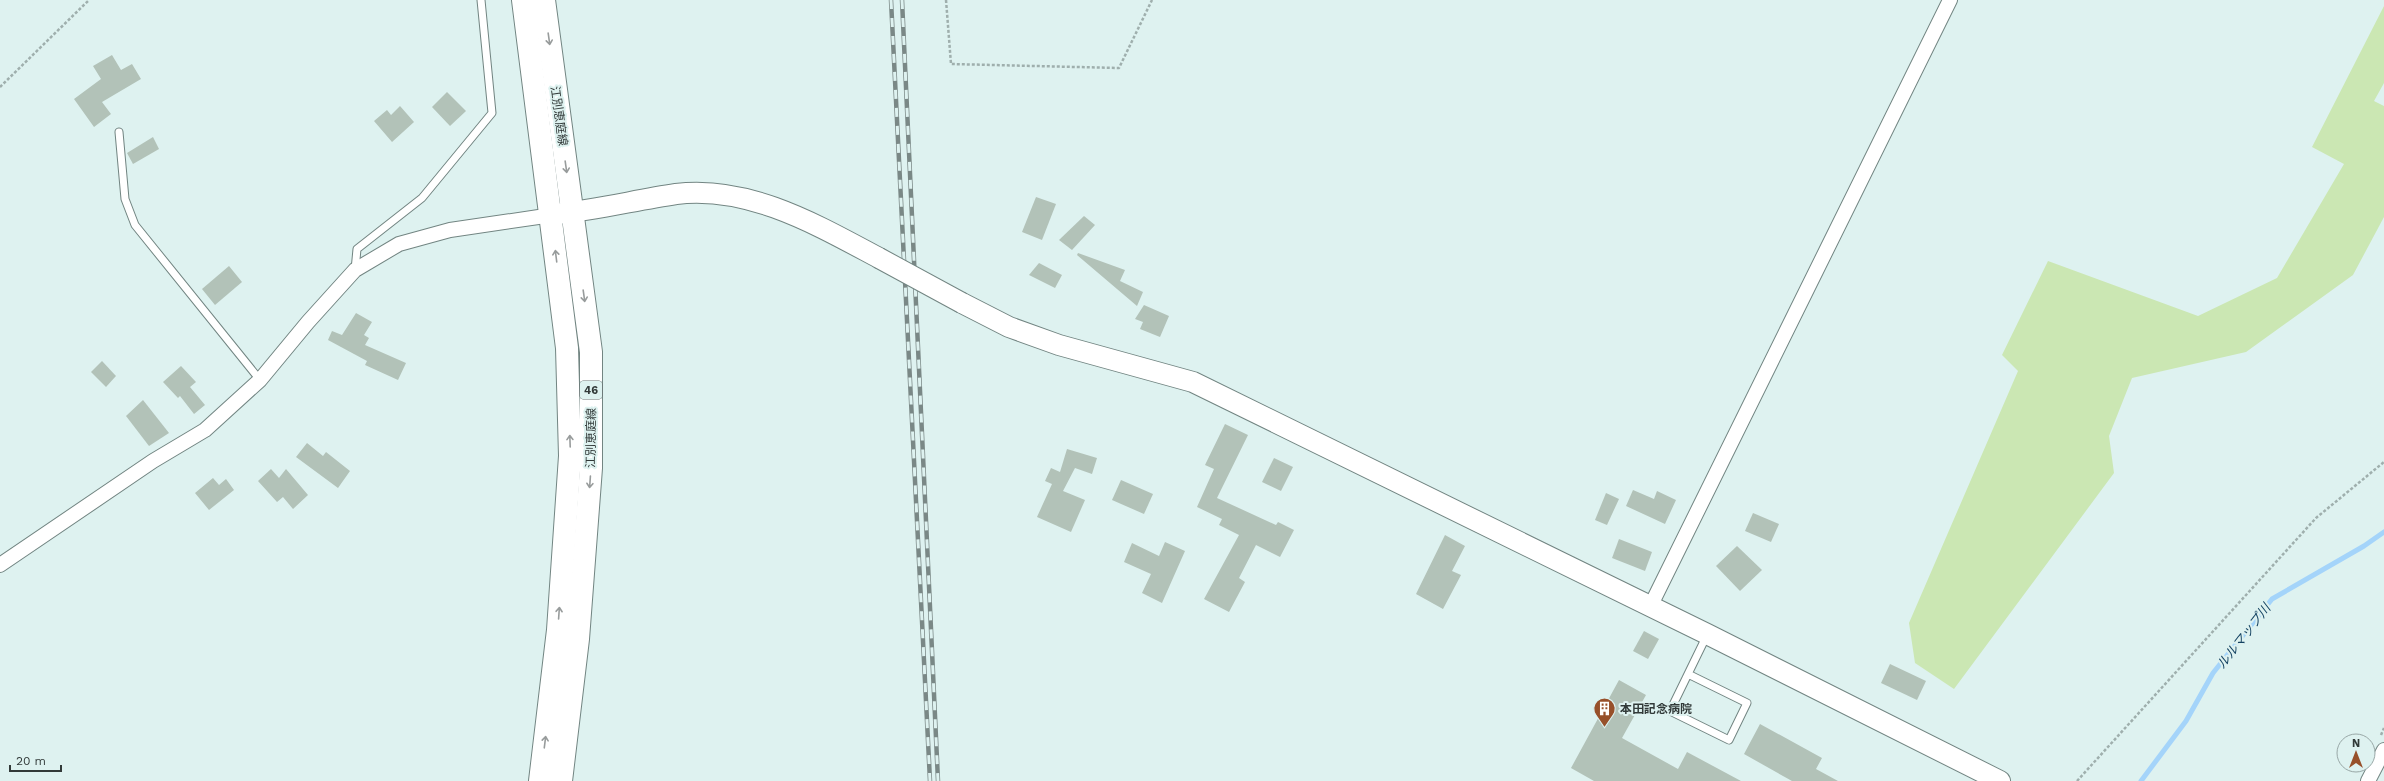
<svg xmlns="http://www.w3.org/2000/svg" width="2384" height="781" font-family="'Work Sans','Noto Sans JP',sans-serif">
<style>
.green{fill:#cbe7b3}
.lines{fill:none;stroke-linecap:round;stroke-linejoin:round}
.stream{stroke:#a4d4fa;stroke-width:5}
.building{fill:#b2c2b8}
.lane-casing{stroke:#728582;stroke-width:9}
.street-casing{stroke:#728582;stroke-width:16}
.secondary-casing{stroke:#728582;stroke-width:22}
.primary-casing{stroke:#728582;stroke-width:24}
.path{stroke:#9fafad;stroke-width:2.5;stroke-dasharray:3 2;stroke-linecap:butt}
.lane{stroke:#fff;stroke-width:7}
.street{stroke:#fff;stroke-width:14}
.secondary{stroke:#fff;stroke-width:20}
.primary{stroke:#fff;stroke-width:22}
.rail-casing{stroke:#7a8886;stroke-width:4.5}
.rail{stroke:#def2f0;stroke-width:3;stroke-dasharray:9;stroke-linecap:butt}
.secondary-bridge-casing{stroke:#728582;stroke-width:22;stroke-linecap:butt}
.secondary-bridge{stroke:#fff;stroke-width:20}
.oneway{stroke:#989c9c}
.labels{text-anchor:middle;stroke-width:4;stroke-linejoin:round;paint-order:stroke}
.shield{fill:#def2f0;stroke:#667170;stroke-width:1}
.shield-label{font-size:11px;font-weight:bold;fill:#323a39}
.street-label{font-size:12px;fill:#323a39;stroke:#def2f0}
.poi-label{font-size:12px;font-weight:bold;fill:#323a39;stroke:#def2f0;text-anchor:start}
.water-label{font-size:13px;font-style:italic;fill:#144261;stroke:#def2f0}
</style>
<rect width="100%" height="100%" fill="#def2f0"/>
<path class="green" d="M2384,6V83L2374,101L2384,106V217L2353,275L2246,352L2132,378L2109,436L2114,473L1954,689L1915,663L1909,623L2018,371L2002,355L2048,261L2198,316L2277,278L2344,164L2312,147Z"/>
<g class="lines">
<path class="stream" d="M2141,781L2186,721L2213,673L2272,599L2364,546L2384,532"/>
</g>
<g class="building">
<path d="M112,55L121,70L132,64L141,79L102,102L111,114L94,127L74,99L101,79L93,66Z"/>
<path d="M447,92L466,111L450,126L432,107Z"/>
<path d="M400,106L414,122L392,142L374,121L387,110L391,115Z"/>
<path d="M153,137L159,149L133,164L127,153Z"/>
<path d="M1036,197L1056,204L1042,240L1022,232Z"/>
<path d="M1084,216L1095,225L1072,250L1059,240Z"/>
<path d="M1078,253L1125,270L1120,281L1143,292L1137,306L1077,255Z"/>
<path d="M1039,263L1062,275L1055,288L1029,275Z"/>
<path d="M229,266L242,282L215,305L202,289Z"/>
<path d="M1144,305L1169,316L1160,337L1140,329L1143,322L1135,319Z"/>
<path d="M356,313L372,322L364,335L369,338L365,345L406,363L398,380L365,365L367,361L328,340L332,331L342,335Z"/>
<path d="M102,361L116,376L106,387L91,372Z"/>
<path d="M181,366L196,382L190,387L205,405L194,414L180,396L178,398L163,382Z"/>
<path d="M143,400L169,433L149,446L126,416Z"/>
<path d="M1225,424L1248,435L1217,498L1276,525L1278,522L1294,530L1280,557L1256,545L1239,578L1245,582L1229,612L1204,599L1239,535L1219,525L1222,519L1197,507L1214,469L1205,465Z"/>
<path d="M307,443L323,456L326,452L350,471L338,488L296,457Z"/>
<path d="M1067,449L1097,458L1092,474L1075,468L1063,491L1085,500L1071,532L1037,517L1052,484L1045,481L1051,468L1060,472Z"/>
<path d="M1274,458L1293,467L1281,491L1262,482Z"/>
<path d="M271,469L279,478L286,469L308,495L293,509L283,497L277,502L258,481Z"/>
<path d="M213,478L219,485L226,479L234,490L209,510L195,493Z"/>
<path d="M1121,480L1153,494L1144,514L1112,500Z"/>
<path d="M1633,490L1654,499L1657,491L1676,500L1665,524L1626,506Z"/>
<path d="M1606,493L1619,499L1607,525L1595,520Z"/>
<path d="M1753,513L1779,524L1771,542L1745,531Z"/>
<path d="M1445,535L1465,546L1452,571L1461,575L1443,609L1416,594Z"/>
<path d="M1619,539L1652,552L1645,571L1612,558Z"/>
<path d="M1165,542L1185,551L1162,603L1142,593L1151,574L1124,562L1132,543L1159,556Z"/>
<path d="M1737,546L1762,570L1740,591L1716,566Z"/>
<path d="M1644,631L1659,639L1648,659L1633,651Z"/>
<path d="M1890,664L1926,681L1917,700L1881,683Z"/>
<path d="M1619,680L1646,695L1622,738L1678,769L1687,752L1741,781H1594L1571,768Z"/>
<path d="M1760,724L1822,758L1816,769L1838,781H1792L1744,754Z"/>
</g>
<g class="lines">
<defs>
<g id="lane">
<path d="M119,132L125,199L135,225L260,380"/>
<path d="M355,270L357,249L422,198L492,113L481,0"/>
<path d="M1688,674L1747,703L1729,740L1670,711L1707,635"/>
</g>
<g id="street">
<path d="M0,565L153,461L205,430L260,380L308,322L355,270L399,244L450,230L552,215"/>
<path d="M1650,607L1950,0"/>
<path d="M2368,781L2384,750"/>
</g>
<g id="secondary">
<path d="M556,214C596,210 636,200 676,194C749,185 817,225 879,258"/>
<path d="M962,303L1009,327L1059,345L1193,382L1707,634L2000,781"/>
</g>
<g id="primary">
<path d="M523,0L567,348L570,456L558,630L540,781"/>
<path d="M544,0L591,352V468L578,639L561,781"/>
</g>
</defs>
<use href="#lane" class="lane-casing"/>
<use href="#street" class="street-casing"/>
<use href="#secondary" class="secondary-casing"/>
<use href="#primary" class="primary-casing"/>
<g class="path">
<path d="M946,0L951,64L1119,68L1152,0"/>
<path d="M0,87L89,0"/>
<path d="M2381,735L2384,728"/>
<path d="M2077,781L2316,518L2384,462"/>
</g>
<use href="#lane" class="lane"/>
<use href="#street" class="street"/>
<use href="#secondary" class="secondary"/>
<use href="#primary" class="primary"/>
<defs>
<g id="rail">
<path d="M891,0L930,781"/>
<path d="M902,0L938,781"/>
</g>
</defs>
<use href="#rail" class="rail-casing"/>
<use href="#rail" class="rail"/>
<defs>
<path id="secondary-bridge" d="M879,258L962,303"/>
</defs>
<use href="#secondary-bridge" class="secondary-bridge-casing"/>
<use href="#secondary-bridge" class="secondary-bridge"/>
</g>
<defs><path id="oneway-shaft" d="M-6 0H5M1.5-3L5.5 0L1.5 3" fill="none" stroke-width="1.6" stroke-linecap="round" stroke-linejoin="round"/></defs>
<g class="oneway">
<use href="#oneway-shaft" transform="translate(549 39) rotate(82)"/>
<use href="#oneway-shaft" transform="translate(566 167) rotate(82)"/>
<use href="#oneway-shaft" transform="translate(556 256) rotate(-97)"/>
<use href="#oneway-shaft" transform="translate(584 296) rotate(82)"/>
<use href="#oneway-shaft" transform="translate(570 441) rotate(-92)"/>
<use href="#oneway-shaft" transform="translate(590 482) rotate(94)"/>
<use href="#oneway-shaft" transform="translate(559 613) rotate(-86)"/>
<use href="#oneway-shaft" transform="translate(545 742) rotate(-83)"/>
</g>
<defs>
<symbol id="building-pin" viewBox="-11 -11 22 30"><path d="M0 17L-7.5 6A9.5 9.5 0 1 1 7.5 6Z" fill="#97502a" stroke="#def2f0"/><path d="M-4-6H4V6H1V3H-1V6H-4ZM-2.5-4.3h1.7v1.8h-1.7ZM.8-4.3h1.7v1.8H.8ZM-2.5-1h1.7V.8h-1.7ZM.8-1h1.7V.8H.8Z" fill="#fff"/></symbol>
</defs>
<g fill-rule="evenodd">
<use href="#building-pin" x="1592" y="696" width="25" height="34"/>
</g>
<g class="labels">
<rect class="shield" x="580" y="381" width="22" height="18" rx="3"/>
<g class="shield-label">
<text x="591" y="394">46</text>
</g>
<g class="street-label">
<text transform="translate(559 116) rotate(82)" y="4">江別恵庭線</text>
<text transform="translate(591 438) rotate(-89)" y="4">江別恵庭線</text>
</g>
<g class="poi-label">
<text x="1620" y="713">本田記念病院</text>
</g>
<g class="water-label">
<text transform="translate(2243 636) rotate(-52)" y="5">ルルマップ川</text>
</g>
</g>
<g transform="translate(2356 753)"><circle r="19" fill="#def2f0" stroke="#99a8a7"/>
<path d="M0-3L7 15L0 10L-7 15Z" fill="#97502a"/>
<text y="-6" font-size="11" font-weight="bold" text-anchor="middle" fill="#323a39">N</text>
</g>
<path d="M10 765v6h51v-6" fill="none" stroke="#323a39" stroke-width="2"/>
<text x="16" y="765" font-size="12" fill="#323a39" stroke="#def2f0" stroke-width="3" paint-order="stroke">20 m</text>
</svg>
